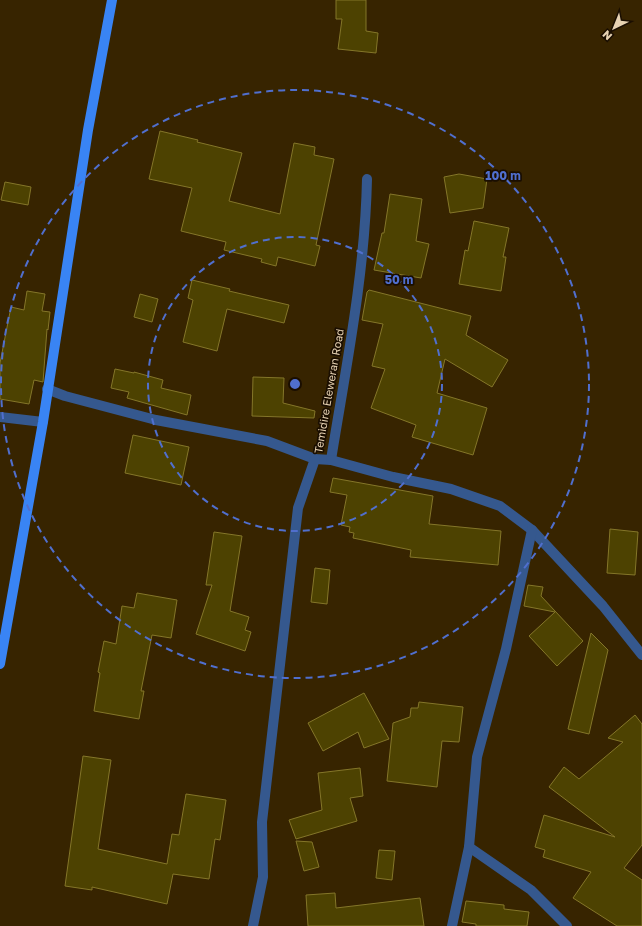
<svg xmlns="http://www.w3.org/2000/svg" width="642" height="926" font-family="'Golos Text',sans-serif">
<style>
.building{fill:#4d4201;stroke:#847629}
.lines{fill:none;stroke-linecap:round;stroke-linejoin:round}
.minor{stroke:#35588e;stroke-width:10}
.major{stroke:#3984f4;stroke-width:10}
.ring{fill:none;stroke:#506fce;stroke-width:2;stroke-dasharray:7 5}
.labels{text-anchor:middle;stroke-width:3.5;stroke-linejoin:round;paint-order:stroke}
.street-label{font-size:11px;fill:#e7d2b2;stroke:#1a0e00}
.centre{fill:#506fce;stroke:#1a0e00;stroke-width:2}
.ring-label{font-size:12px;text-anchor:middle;font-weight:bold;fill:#506fce;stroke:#1a0e00;stroke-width:3.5;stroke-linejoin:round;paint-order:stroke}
</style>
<rect width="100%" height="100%" fill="#372400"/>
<g class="building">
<path d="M336,0H366V31L378,33L376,53L338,49L342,19H336Z"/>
<path d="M160,131L198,140L197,142L242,153L229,201L280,214L294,143L315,147L314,155L334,159L316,245L320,246L315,266L278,257L276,266L261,262L262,259L224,250L226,242L181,231L192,188L149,179Z"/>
<path d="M459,174L487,179L483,208L450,213L444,177Z"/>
<path d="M5,182L31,187L28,205L1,200Z"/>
<path d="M390,194L422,199L416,241L429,244L421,278L374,270L382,233H384Z"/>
<path d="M474,221L509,228L503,257H506L501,291L459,284L465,250L468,251Z"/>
<path d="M192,280L230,289L229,291L289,305L284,323L227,309L217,351L183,342L193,300L188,298Z"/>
<path d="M369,290L471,316L466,335L508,360L492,387L445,359L437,393L487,408L473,455L412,437L416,425L371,408L385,369L372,366L383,324L362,320L367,292Z"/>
<path d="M27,291L45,294L42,311L50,312L48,330L47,329L43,382L34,380L29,404L0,399V363L11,307L24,310Z"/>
<path d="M140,294L158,299L152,322L134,317Z"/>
<path d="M115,369L134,373V372L163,380L161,388L191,395L187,415L127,398L129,392L111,388Z"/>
<path d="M253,377L284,378L283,403L315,411L314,418L252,416Z"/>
<path d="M133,435L189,447L181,485L125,473Z"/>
<path d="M333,478L433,496L429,524L501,531L498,565L410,557L411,550L353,538L354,533L349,532L350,527L341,525L347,495L330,492Z"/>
<path d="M610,529L638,532L635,575L607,573Z"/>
<path d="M214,532L242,536L230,611L249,617L245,630L251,632L245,651L196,634L212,585H206Z"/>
<path d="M315,568L330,570L327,604L311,602Z"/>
<path d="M528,585L543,587L541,596L583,641L557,666L529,636L555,612L524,606Z"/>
<path d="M137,593L177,600L171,638L152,635L141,691H144L139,719L94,711L100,673L98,672L104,641L116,644L122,606L134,608Z"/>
<path d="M591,633L608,650L589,734L568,729Z"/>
<path d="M364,693L389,739L364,748L358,732L323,751L308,723Z"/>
<path d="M419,702L463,707L459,742L442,741L437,787L387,781L393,723L410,717L411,708H418Z"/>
<path d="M635,715L642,724V845L624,868L642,880V926H617L573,898L591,872L543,857L545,850L535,847L544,815L615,837L549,787L564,767L579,779L623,742L608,738Z"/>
<path d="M83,756L111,760L98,849L167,864L172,834L179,835L186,794L226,800L220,840L215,839L209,879L173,874L167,904L92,887V890L65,886Z"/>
<path d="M360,768L363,796L350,798L357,821L296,839L289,820L322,810L318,773Z"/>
<path d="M296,841L312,842L319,867L304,871Z"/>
<path d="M379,850L395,851L392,880L376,878Z"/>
<path d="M335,893L336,908L420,898L424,926H308L306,895Z"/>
<path d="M466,901L504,905V909L529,912L527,926H476V924L462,922Z"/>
</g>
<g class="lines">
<g class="minor">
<path d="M47,389L65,396L156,420L267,441L315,459L331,460C346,367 365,274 367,179"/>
<path d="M0,417L43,422"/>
<path d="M331,460L393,477L451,489L500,506L532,530L603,606L642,655"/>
<path d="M469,847L531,890L567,926"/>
<path d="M253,926L263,877L262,822L298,508L315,459"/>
<path d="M452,926L469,847L477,757L506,649L532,530"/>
</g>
<path class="major" d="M0,664L43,422L88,130L112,0"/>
</g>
<g class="ring">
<circle cx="295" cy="384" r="147"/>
<circle cx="295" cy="384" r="294"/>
</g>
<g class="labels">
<g class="street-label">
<text transform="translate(329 391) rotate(-80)" y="4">Temidire Eleweran Road</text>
</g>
</g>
<circle cx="295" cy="384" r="6" class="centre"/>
<g class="ring-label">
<text x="503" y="180">100 m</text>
<text x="399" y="284">50 m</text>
</g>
<g transform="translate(614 28) rotate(223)" stroke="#1a0e00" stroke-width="3" paint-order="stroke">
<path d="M0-3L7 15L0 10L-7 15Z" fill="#e7d2b2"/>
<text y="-6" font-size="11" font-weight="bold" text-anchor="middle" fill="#e7d2b2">N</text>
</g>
</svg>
